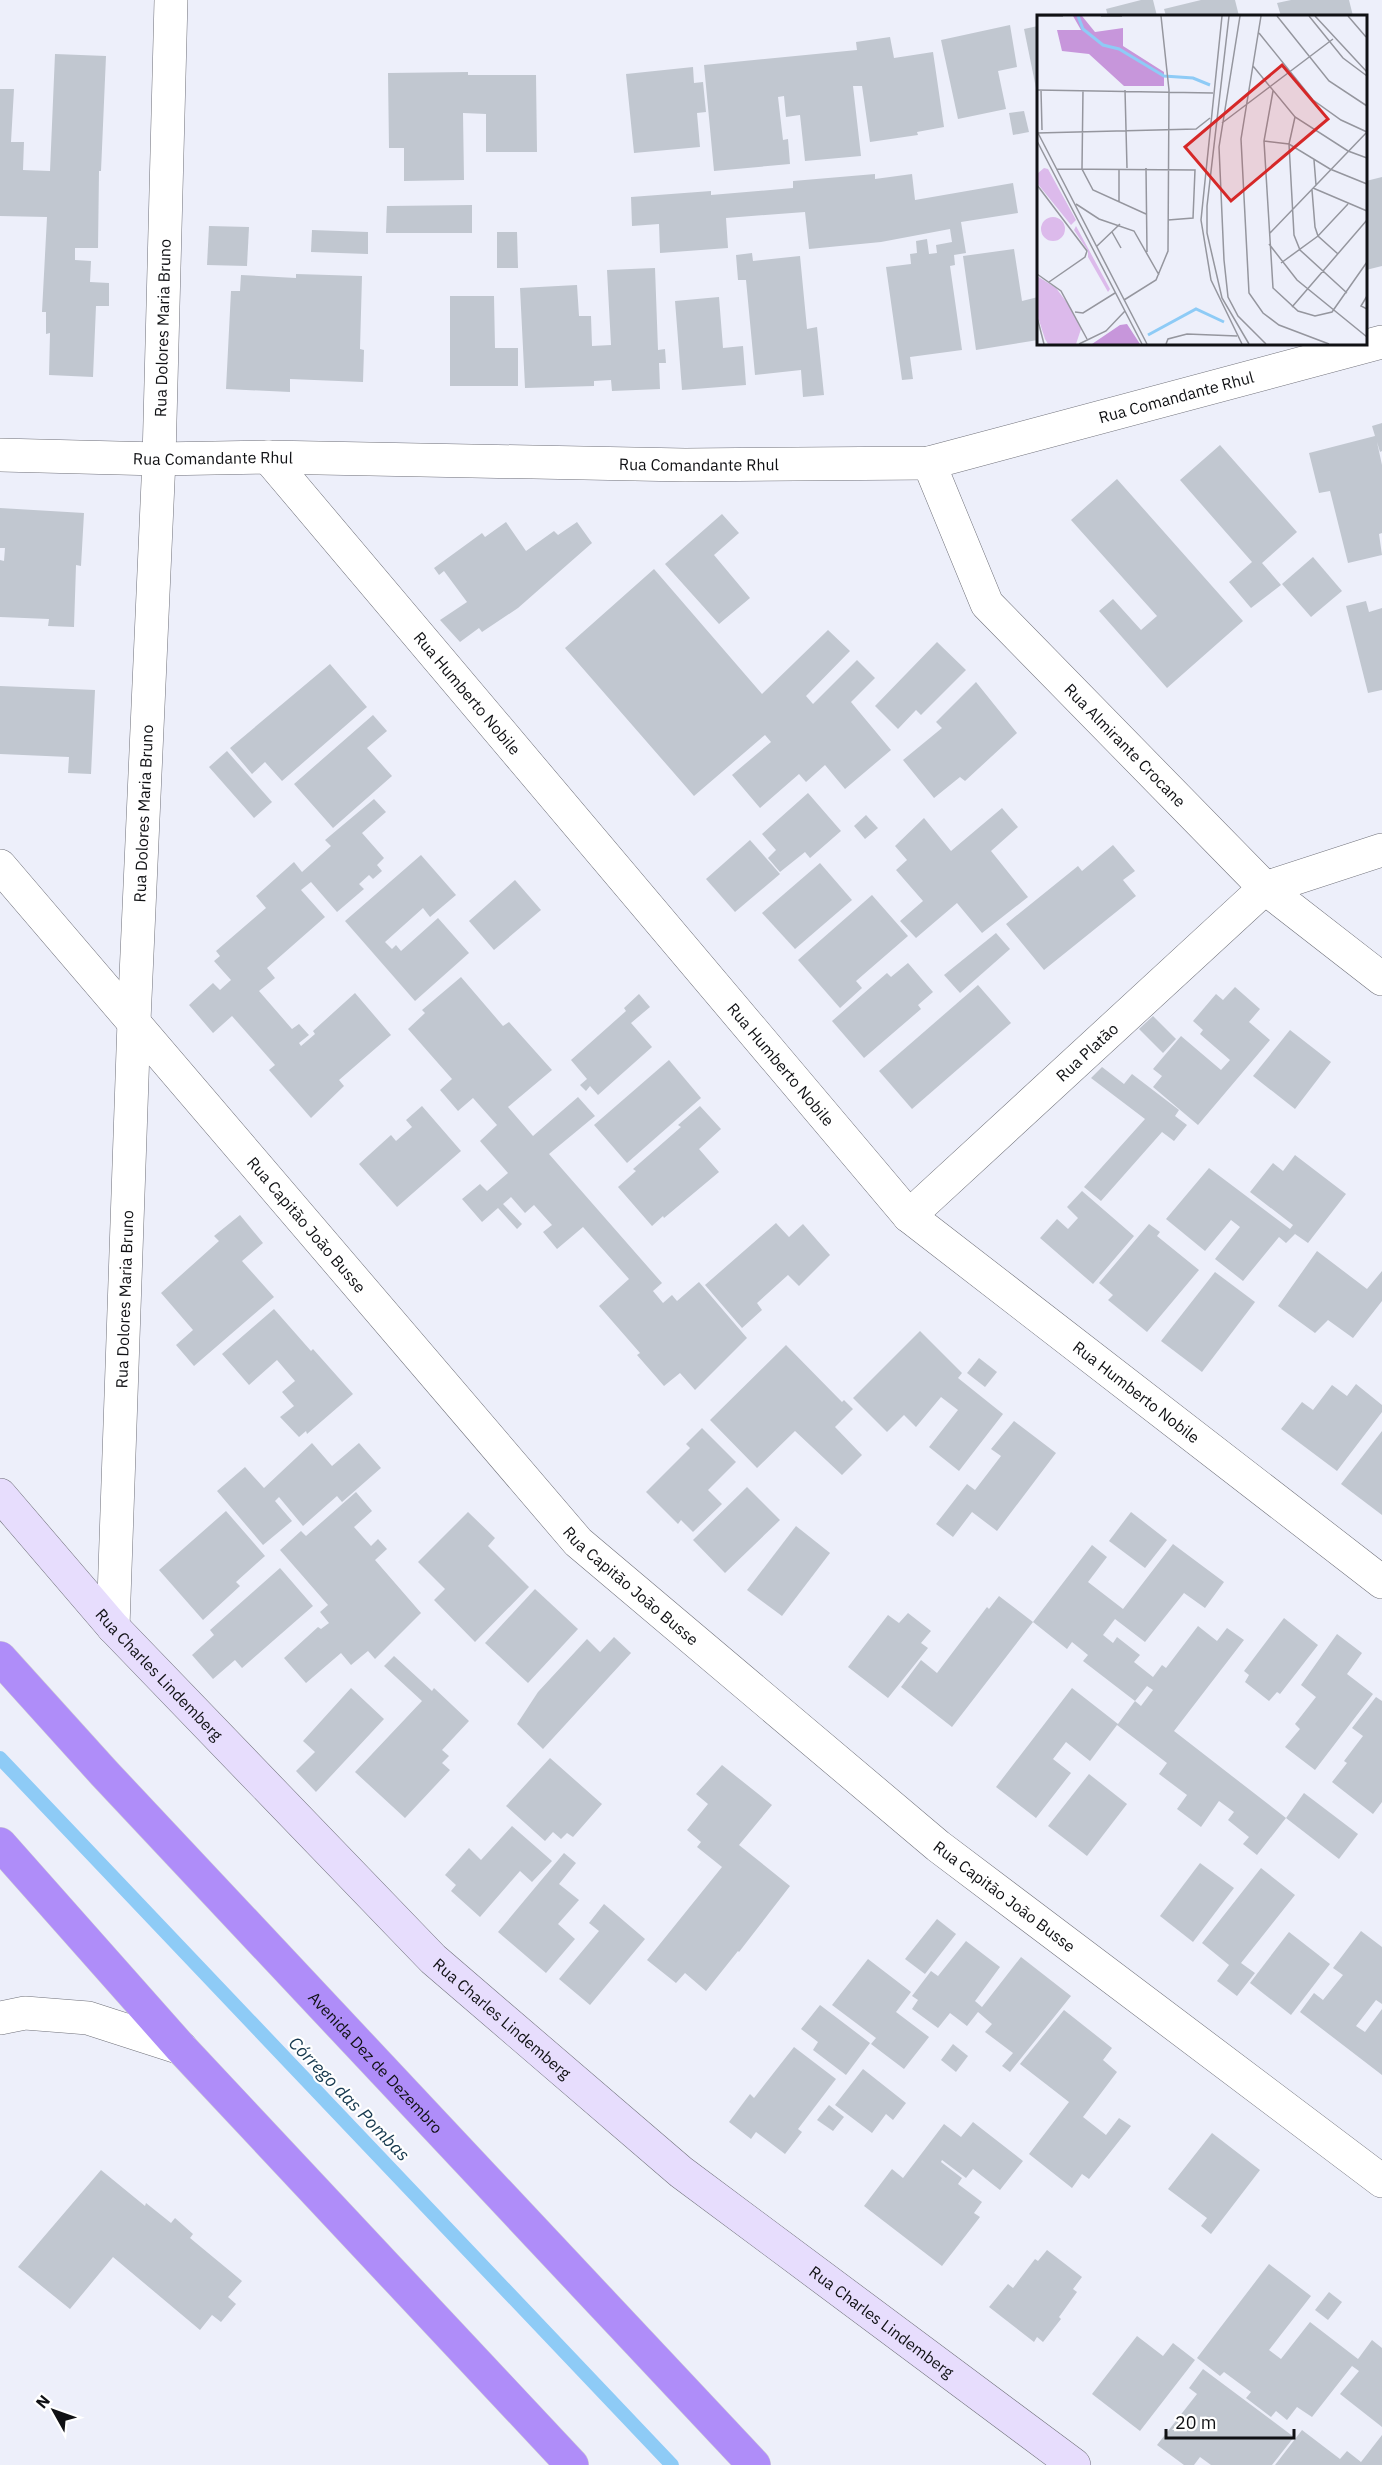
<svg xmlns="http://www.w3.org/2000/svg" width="1382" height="2465" font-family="'IBM Plex Sans',sans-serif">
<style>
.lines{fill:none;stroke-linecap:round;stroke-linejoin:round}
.stream{stroke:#8ecbf6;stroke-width:14}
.building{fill:#c1c7d0;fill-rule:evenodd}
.street-casing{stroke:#70717a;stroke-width:34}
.secondary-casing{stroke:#70717a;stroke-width:34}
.highway-casing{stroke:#cfcfd0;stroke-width:34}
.street{stroke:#fff;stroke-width:33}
.secondary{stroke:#e7ddfd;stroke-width:33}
.highway{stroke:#af8df9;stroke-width:33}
.labels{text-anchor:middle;stroke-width:4.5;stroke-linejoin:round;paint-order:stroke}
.street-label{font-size:16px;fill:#101114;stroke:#fff}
.water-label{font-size:18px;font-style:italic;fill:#17394f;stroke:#fff}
.inset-river{fill:none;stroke:#8ecbf6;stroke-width:3}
.inset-road{fill:none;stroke:#95969e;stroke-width:1.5}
.view{fill:#d62828;fill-opacity:0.15;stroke:#d62828;stroke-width:3}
.inset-edge{fill:none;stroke:#101114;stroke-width:3}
</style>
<rect width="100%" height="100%" fill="#edeffa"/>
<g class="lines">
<path class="stream" d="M0,1758L672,2465"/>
</g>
<g class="building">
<path d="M1141,0H1153L1157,16H1108L1106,9Z"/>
<path d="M1201,0H1235L1239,16H1166L1164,9Z"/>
<path d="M1291,0H1349L1353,16H1281L1277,3Z"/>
<path d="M1010,25L1017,67L998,71L1006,109L958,119L941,40Z"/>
<path d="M1038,26V93H1037L1024,29Z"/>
<path d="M890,37L894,58L933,52L944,127L917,132L918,135L870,142L862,86H853L861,156L805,161L800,115L786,117L784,96L778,97L783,140L788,139L790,164L714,171L704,65L857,50L856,42Z"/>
<path d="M55,54L106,56L101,171H99L98,248H75V260L91,261L90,282L109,283V306H96L93,377L49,375L50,333L46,334V312H42L47,217L0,216V89H14L11,142H24L23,170L50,171Z"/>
<path d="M693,67L694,83L703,82L706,112L697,113L700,147L634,153L626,74Z"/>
<path d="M468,72V75H536L537,152H486V114L463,113L464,180L404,181V148H389L388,73Z"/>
<path d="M1024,111L1029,132L1013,135L1009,113Z"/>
<path d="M875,174V179L912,174L915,200L1013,183L1018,213L961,222L966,253L954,255L955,265L950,266L962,350L910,357L913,379L902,380L886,267L911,264L910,254L917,253L916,241L927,239L929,254L937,253L936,245L952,242L950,229L881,242L809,249L805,212L726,218L728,248L660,253L659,224L632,226L631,197L711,191V195L793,188V181Z"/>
<path d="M1382,177V266L1366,270V196H1368L1366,181Z"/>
<path d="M472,205V233H386L387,206Z"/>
<path d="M209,226L249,227L247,266L207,265Z"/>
<path d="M312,230L368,232V254L311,252Z"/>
<path d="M497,232H517L518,268H497Z"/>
<path d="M1014,249L1022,301L1038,297V340L976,350L963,256Z"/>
<path d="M752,253L753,261L800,256L807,329L817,327L824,395L803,397L801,370L755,375L746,280H738L736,255Z"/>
<path d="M655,268L658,350L665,349L666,363H659L660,389L612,391L611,380L594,381V386L525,388L520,288L577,285L579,316H591L592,346L611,345L607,270Z"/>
<path d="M296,274L362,276L360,349L364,350L363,382L290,379V392L226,389L231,291H240L241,275L296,278Z"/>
<path d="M450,296H494L495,348H518V386H450Z"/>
<path d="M719,297L723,348L743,346L746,385L682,390L675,301Z"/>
<path d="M1382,423V451L1380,452L1377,442L1382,465V533L1379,534L1382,555L1348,563L1330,491L1319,493L1309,453L1375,436L1372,426Z"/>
<path d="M1220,445L1297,532L1262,563L1281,585L1251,608L1229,582L1252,562L1180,480Z"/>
<path d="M1117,479L1243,621L1167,688L1099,611L1113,599L1141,630L1157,616L1071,520Z"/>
<path d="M0,508L84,513L81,566L76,565L74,627L48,626L49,619L0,617V560L4,561L5,548H0Z"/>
<path d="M722,514L739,533L714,555L750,598L719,624L665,564Z"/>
<path d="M506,522L526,551L554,531L558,535L577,522L592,543L518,608L482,632L479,628L460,642L440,620L467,602L444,571L439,575L434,568L482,533L485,537Z"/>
<path d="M1313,557L1342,591L1311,617L1282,584Z"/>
<path d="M654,569L762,694L828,630L850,651L806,696L813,704L857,660L875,678L851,702L891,750L845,789L825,765L806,782L799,774L760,808L732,775L771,742L765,735L694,796L565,648Z"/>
<path d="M1366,601L1369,612L1382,608V690L1368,693L1346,606Z"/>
<path d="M937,642L966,670L921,715L916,710L898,729L875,706Z"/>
<path d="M330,664L367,707L282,781L265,762L252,774L230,748Z"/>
<path d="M976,682L1017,733L965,781L960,777L934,798L903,760L942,728L936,722Z"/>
<path d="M0,686L95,690L91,774L68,773L69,757L0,754Z"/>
<path d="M373,715L387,731L367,748L392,776L333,828L294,784Z"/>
<path d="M227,751L272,802L254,818L209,767Z"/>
<path d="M808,793L841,831L810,858L805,852L780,872L768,858L776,850L762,834Z"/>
<path d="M374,799L386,812L362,833L384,858L377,865L382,871L373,879L369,875L359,884L364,889L337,912L311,882L301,890L325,917L267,968L275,978L259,991L292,1029L299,1024L309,1035L299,1043L301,1046L315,1034L313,1031L355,993L391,1035L339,1080L344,1086L311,1118L269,1070L275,1065L232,1016L213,1033L189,1005L213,983L220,990L231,980L214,961L220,956L216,951L266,908L256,896L294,862L302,872L331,846L325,840Z"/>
<path d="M1002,808L1018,827L991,851L1028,897L982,933L957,903L916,938L900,921L923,901L896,870L907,860L895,846L924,818L951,851Z"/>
<path d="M866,815L878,828L865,839L854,826Z"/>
<path d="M750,840L780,874L735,912L706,879Z"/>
<path d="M1113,845L1135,871L1123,880L1136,896L1044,970L1006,924L1078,866L1082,871Z"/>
<path d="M421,855L456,895L430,917L423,908L385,942L392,949L396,945L401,951L438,918L469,953L415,1001L345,921Z"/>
<path d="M820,863L852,900L795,949L762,913Z"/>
<path d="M515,880L541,910L494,950L469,921Z"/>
<path d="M872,895L908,936L856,981L862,988L840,1008L798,960Z"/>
<path d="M996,933L1010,949L960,993L944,975Z"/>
<path d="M908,963L933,992L918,1005L921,1009L864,1058L832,1021L887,973L891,977Z"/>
<path d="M461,977L503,1026L509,1022L552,1070L508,1107L533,1136L578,1097L595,1116L549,1154L662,1283L653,1291L663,1303L672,1295L677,1301L699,1282L747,1338L695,1390L680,1373L664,1386L637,1355L640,1353L599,1306L629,1279L583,1227L557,1249L543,1232L552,1225L534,1205L525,1213L511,1197L503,1204L522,1224L517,1229L498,1208L482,1222L462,1199L480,1184L487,1191L508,1173L480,1141L497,1125L473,1098L458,1111L440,1090L452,1079L408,1029L425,1013L422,1010Z"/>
<path d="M978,985L1011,1023L912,1109L879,1071Z"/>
<path d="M1235,987L1260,1009L1249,1022L1270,1040L1198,1125L1153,1087L1162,1076L1153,1069L1181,1036L1221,1070L1230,1060L1200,1034L1203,1030L1193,1021L1216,994L1223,1000Z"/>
<path d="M639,994L650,1007L631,1023L652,1047L598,1095L590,1086L586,1091L580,1085L587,1079L571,1060L626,1011L624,1008Z"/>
<path d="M1153,1016L1176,1039L1163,1053L1139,1029Z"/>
<path d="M1290,1030L1331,1062L1295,1109L1253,1076Z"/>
<path d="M669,1060L701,1098L627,1163L594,1125Z"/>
<path d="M1102,1067L1124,1084L1132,1074L1179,1110L1175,1116L1187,1125L1174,1141L1162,1132L1101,1201L1084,1187L1145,1119L1091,1078Z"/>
<path d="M422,1106L461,1151L397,1207L359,1164L391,1135L396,1141L412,1127L406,1120Z"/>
<path d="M700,1106L721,1129L699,1149L719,1172L664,1218L663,1216L652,1226L618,1187L636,1171L633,1169L681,1127L678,1125Z"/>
<path d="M1295,1155L1346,1194L1308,1243L1295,1234L1286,1243L1279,1237L1243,1281L1215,1259L1240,1227L1231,1220L1205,1251L1166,1219L1209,1168L1290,1229L1293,1225L1250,1192L1273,1163L1283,1171Z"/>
<path d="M1082,1191L1134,1236L1093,1284L1040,1238L1057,1219L1068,1229L1078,1218L1067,1207Z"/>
<path d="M240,1215L263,1243L242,1261L274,1297L194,1366L176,1345L193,1330L161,1293L219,1241L214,1236Z"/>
<path d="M776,1223L789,1237L803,1224L830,1255L799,1286L788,1275L757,1303L762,1310L742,1328L705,1285Z"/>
<path d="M1149,1224L1160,1232L1157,1236L1199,1270L1147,1332L1108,1300L1113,1295L1099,1283Z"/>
<path d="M1317,1251L1367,1289L1382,1271V1301L1353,1338L1328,1320L1315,1333L1278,1306Z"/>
<path d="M1215,1272L1255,1302L1202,1372L1161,1341Z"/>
<path d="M274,1309L311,1351L313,1349L353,1394L307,1434L306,1431L299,1437L280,1417L294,1406L282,1392L295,1381L277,1360L249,1385L222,1354Z"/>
<path d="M920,1331L962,1373L958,1378L1003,1414L959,1471L929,1447L958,1410L941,1397L916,1427L904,1415L887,1432L853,1398Z"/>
<path d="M786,1345L842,1402L844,1400L853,1409L835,1427L862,1455L842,1475L795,1431L757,1468L710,1420Z"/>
<path d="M979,1358L997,1372L985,1387L967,1373Z"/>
<path d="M1356,1384L1382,1405V1412L1337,1471L1281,1429L1302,1402L1313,1410L1332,1385L1347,1396Z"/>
<path d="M1014,1421L1056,1453L997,1531L972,1512L953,1537L936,1524L967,1484L975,1490L1001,1456L991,1449Z"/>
<path d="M702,1428L736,1462L708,1490L722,1504L693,1532L681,1520L678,1524L646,1492L690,1448L686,1444Z"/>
<path d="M1382,1431V1515L1341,1484Z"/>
<path d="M312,1443L332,1466L359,1443L381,1468L342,1502L337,1496L303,1526L279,1497L275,1501L292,1521L263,1545L217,1491L245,1467L264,1488Z"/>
<path d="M747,1487L780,1520L725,1573L693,1540Z"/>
<path d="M356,1492L372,1511L354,1527L371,1546L378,1539L387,1549L375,1560L421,1613L375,1659L368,1651L351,1665L341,1653L306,1683L284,1658L318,1627L321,1629L329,1623L320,1612L328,1605L280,1550L301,1531L306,1536Z"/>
<path d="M226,1511L265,1556L236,1582L240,1586L203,1620L159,1570Z"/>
<path d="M468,1512L495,1538L488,1546L529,1587L475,1642L434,1600L445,1589L418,1562Z"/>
<path d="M1131,1512L1167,1540L1145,1568L1109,1541Z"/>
<path d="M796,1526L830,1553L782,1616L747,1590Z"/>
<path d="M1173,1544L1224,1582L1205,1608L1184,1593L1145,1642L1115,1619L1103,1635L1113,1643L1117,1637L1140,1655L1134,1662L1153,1677L1162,1665L1166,1668L1198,1626L1217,1641L1227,1628L1244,1640L1174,1731L1286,1818L1257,1855L1243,1844L1249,1837L1228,1820L1234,1812L1219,1801L1201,1827L1177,1809L1187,1795L1159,1774L1167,1763L1117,1725L1090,1761L1066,1742L1053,1759L1071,1773L1036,1818L996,1787L1072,1688L1118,1724L1135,1701L1083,1661L1088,1655L1072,1642L1067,1649L1033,1622L1092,1545L1107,1557L1088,1582L1123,1609ZM1147,1686L1153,1690L1141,1706L1135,1701Z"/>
<path d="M280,1568L313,1606L242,1668L235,1660L213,1679L192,1655L214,1635L210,1630Z"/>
<path d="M535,1589L578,1629L528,1683L485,1643Z"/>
<path d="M999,1596L1033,1622L952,1727L901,1687L921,1660L937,1673L987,1607L989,1609Z"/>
<path d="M908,1613L931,1631L921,1643L928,1648L888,1698L848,1667L888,1615L899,1623Z"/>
<path d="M1284,1618L1318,1645L1280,1694L1277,1692L1269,1701L1245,1682L1249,1675L1244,1671Z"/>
<path d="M1337,1634L1362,1653L1347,1674L1373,1694L1315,1770L1285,1747L1300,1729L1295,1724L1316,1697L1301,1685Z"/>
<path d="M614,1637L631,1653L543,1749L517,1724L538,1692L587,1639L600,1652Z"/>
<path d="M394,1656L432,1691L434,1688L469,1721L442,1750L449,1756L442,1763L450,1770L405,1818L355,1772L422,1701L384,1666Z"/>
<path d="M351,1688L384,1719L316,1792L296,1771L315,1752L303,1741Z"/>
<path d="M1376,1697L1382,1701V1802L1373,1814L1332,1782L1347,1763L1344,1761L1363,1736L1352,1728Z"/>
<path d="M550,1758L602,1804L573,1837L567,1833L561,1839L553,1832L545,1841L506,1806Z"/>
<path d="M722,1765L772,1805L739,1845L790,1886L739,1952L738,1951L706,1991L685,1973L676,1983L647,1960L722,1867L697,1847L701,1842L687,1830L708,1804L696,1794Z"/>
<path d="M1089,1774L1127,1804L1087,1856L1048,1826Z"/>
<path d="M1304,1793L1358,1834L1339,1859L1286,1818Z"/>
<path d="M512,1826L552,1861L532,1882L520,1871L480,1917L451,1891L456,1885L445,1875L469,1848L481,1860Z"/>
<path d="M564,1853L576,1863L559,1884L579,1900L558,1924L575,1939L546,1973L498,1932Z"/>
<path d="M1200,1863L1234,1888L1193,1942L1160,1916Z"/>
<path d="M1261,1868L1295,1895L1241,1963L1255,1973L1237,1996L1217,1981L1229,1965L1202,1943Z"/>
<path d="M604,1904L645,1939L590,2005L559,1979L599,1931L589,1923Z"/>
<path d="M937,1919L956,1934L925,1974L905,1959Z"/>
<path d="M1361,1931L1382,1947V2004L1376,2000L1356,2026L1365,2032L1382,2009V2075L1300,2012L1314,1993L1323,2000L1343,1975L1333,1968Z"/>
<path d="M1289,1932L1330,1964L1291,2015L1250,1983Z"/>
<path d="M966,1941L1000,1967L975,2001L982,2007L1021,1957L1071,1996L1010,2072L1002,2066L1013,2053L985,2032L992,2024L978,2012L967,2026L950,2013L938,2028L912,2009L918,2000L912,1996L931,1971L938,1976Z"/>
<path d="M868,1959L911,1992L896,2012L929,2037L904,2069L871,2044L876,2038L832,2005Z"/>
<path d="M820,2005L870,2043L846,2075L813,2050L818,2042L801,2029Z"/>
<path d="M1064,2010L1112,2048L1103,2060L1117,2072L1083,2117L1106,2135L1119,2118L1131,2126L1089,2179L1082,2174L1072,2188L1029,2154L1069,2102L1020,2064Z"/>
<path d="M953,2044L968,2056L956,2072L941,2060Z"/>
<path d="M794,2047L836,2079L798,2129L802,2132L785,2154L756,2132L751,2139L729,2122L750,2094L754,2098Z"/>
<path d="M863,2069L906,2103L893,2120L886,2114L872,2133L835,2105Z"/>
<path d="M829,2105L844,2117L833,2131L817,2120Z"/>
<path d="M973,2122L1023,2161L1000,2190L973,2169L966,2178L942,2160L941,2162L962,2178L958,2184L982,2202L974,2213L980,2217L942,2266L864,2206L892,2169L903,2178L944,2124L961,2137Z"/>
<path d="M1212,2133L1260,2170L1211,2234L1201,2226L1207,2218L1168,2189Z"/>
<path d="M101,2170L145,2206L146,2203L171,2223L175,2218L193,2234L190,2238L242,2281L228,2297L236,2304L221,2322L212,2315L200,2330L113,2257L70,2309L18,2267Z"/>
<path d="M1047,2250L1082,2277L1073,2289L1077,2292L1059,2317L1061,2319L1043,2342L1037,2337L1034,2342L989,2307L1008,2284L1013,2288L1035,2259L1038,2261Z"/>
<path d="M1269,2264L1311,2296L1269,2350L1281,2359L1310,2322L1358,2359L1372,2340L1382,2348V2427L1340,2394L1359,2371L1352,2366L1312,2417L1297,2407L1287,2420L1276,2411L1271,2417L1246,2398L1251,2392L1224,2372L1220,2376L1197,2358Z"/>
<path d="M1329,2292L1342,2302L1328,2320L1315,2310Z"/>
<path d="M1137,2336L1163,2356L1173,2343L1195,2360L1140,2431L1092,2394Z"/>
<path d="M1203,2369L1294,2437L1272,2465H1211L1200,2457L1194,2465H1184L1157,2445L1197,2394L1189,2388Z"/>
<path d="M1302,2430L1340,2459L1347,2451L1361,2462L1382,2435V2465H1275Z"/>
</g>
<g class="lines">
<defs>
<g id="street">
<path id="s1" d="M0,455L159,459L268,457L685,465L929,463L1382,342"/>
<path id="s2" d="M268,457L909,1216L1382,1582"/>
<path id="s3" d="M929,463L987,604L1265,888L1382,979"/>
<path id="s4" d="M0,866L578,1542L938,1846L1382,2181"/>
<path id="s5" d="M909,1216L1265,888L1382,850"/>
<path id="s6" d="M113,1627L134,1021L159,459L171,0"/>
<path d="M0,2018L25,2013L88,2018L181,2048"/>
</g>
<g id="secondary">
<path id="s7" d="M0,1495L113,1627L433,1959L681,2172L1074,2465"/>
</g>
<g id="highway">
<path id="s8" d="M0,1658L104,1773L754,2465"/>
<path d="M0,1844L181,2048L572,2465"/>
</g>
</defs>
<use href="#street" class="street-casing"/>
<use href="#secondary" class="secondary-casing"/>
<use href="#highway" class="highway-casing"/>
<use href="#street" class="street"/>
<use href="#secondary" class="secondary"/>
<use href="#highway" class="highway"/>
</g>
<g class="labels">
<g class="street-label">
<text dy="6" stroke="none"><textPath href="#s6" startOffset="1300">Rua Dolores Maria Bruno</textPath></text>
<text dy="6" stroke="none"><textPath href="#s1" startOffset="1185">Rua Comandante Rhul</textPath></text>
<text dy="6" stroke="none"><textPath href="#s1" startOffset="213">Rua Comandante Rhul</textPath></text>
<text dy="6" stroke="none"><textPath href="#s1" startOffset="699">Rua Comandante Rhul</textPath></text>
<text dy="6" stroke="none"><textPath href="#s2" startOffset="309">Rua Humberto Nobile</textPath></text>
<text dy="6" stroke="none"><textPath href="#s3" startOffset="350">Rua Almirante Crocane</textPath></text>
<text dy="6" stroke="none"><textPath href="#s6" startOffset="814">Rua Dolores Maria Bruno</textPath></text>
<text dy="6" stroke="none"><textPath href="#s5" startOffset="242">Rua Platão</textPath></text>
<text dy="6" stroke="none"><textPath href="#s2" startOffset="795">Rua Humberto Nobile</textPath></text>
<text dy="6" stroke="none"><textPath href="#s4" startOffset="472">Rua Capitão João Busse</textPath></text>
<text dy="6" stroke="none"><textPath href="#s6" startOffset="328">Rua Dolores Maria Bruno</textPath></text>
<text dy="6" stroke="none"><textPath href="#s2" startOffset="1281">Rua Humberto Nobile</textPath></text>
<text dy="6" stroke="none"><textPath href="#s4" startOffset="958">Rua Capitão João Busse</textPath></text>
<text dy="6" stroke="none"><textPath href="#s7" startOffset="240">Rua Charles Lindemberg</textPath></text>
<text dy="6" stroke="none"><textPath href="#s4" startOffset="1444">Rua Capitão João Busse</textPath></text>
<text dy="6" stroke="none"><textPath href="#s7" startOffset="726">Rua Charles Lindemberg</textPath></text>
<text dy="6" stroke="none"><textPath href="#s8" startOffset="552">Avenida Dez de Dezembro</textPath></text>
<text dy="6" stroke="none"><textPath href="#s7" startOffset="1212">Rua Charles Lindemberg</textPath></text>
</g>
<g class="water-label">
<text transform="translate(349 2099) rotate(46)" y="6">Córrego das Pombas</text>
</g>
</g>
<g transform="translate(1037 15)">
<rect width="330" height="330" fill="#edeffa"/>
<path d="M7,153L11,154L39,205L34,210L0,168V159ZM4 214a12 12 0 1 1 24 0a12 12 0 1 1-24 0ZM39,211L73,274L71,277L51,242V236L37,215ZM0,261L19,273L34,293L44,314L39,329H11L8,324L0,299Z" fill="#dcbaeb"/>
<path d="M36,1H45L58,17L86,13V31L127,57V71H87L52,39L25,36L20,15H44ZM90,309L103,329H55L83,310Z" fill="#c796db"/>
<path class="inset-river" d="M41,1L46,14L66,30L82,34L127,61L156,63L173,70M111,320L159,294L187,307"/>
<path class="inset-road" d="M0,1H26M64,1H85M185,1L164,205L174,265L205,329M192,1L170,191V218L185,283L212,329M203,1L182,132L187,245L191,282L201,301L229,329M224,1L204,124L212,278L226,298L242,310L292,329M240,1L292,66L330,91M272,1L306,43L330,61M278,1L330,57M311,1L329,22M222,18L276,85L304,105L330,117M216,51L258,102L311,136L330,143M0,75L176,78M4,75L5,115M46,75L45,154L56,175L109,199M88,75L90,153M236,76L227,126L236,273L261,296L278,301L295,297L330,247M258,102L252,129L257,220L263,235L310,278M185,108L296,24M0,116L110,329M0,118L159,114L173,103M0,126L105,329M227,126L252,129L293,154L330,169M277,145L279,170M109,153L110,237M20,154L158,155L156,203L131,205M0,170L50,236L48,242L12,267M276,173L330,196M275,175L278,212L281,221L301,239M82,187V154M39,189L62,204L97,216L122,260M75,217L84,233M233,218L330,117M232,229L260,265L330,322M60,231L83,209M244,248L281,221L311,189M0,259L24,276L50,324M330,281L324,291L330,294M87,285L119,265L131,236L132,75L124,1M255,292L330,205M38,297L46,298L78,278M0,302L7,329M42,329L69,316L88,296M129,329L131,324L150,319L200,321"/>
<path class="view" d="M245,50L291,104L194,186L148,132Z"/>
<rect width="330" height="330" class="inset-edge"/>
</g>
<g transform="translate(54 2411) rotate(310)" stroke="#ffffff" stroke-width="4.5" paint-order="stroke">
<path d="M0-4.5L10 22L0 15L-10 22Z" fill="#101114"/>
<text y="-9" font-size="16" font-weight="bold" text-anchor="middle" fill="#101114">N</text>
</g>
<path d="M1166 2429v9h128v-9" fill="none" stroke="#101114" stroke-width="3"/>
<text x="1175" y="2429" font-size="18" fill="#101114" stroke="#ffffff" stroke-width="4.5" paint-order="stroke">20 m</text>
</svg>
